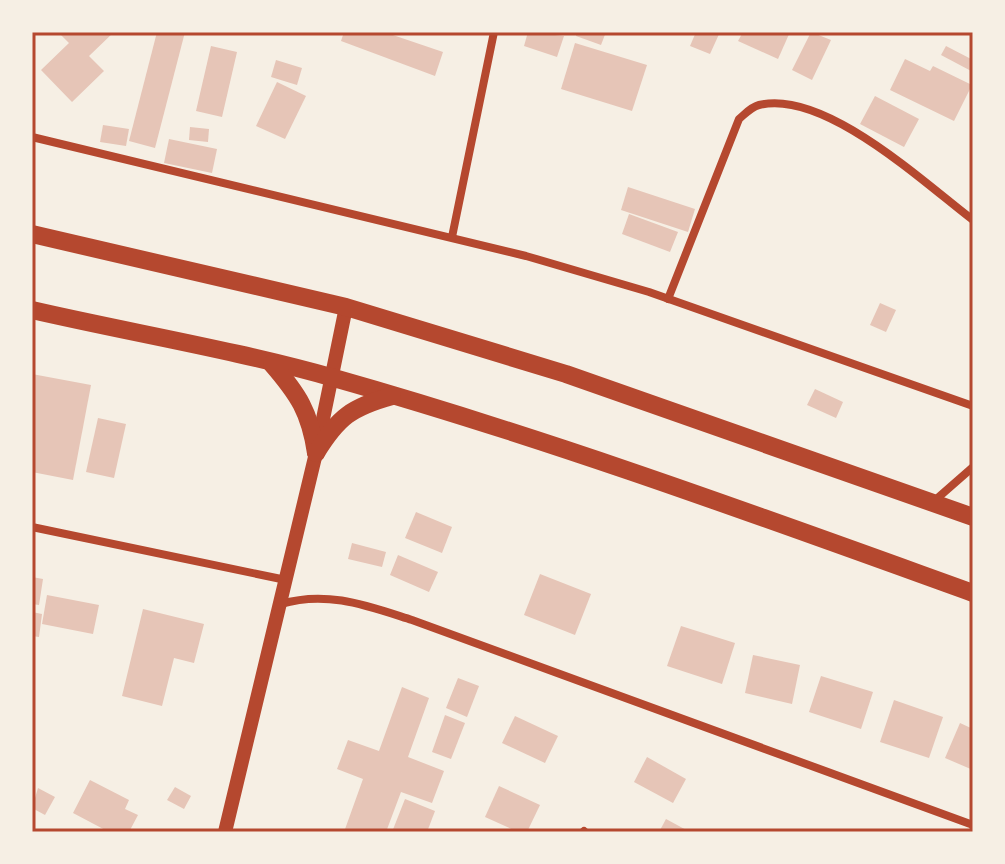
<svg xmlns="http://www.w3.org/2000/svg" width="1005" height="864" font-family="Overpass,sans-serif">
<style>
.building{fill:#e6c5b7}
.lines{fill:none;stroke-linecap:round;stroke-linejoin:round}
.minor{stroke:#b5482f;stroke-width:8}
.tertiary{stroke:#b5482f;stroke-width:14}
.primary{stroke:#b5482f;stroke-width:18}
.neatline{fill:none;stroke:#b5482f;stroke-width:3}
</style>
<rect width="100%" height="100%" fill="#f6efe4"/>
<g class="building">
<path d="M58,32H114L89,56L104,71L72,102L41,70L69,43Z"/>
<path d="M157,32H185L155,148L129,141Z"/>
<path d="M344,32H384L443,52L435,76L341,41Z"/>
<path d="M528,32L564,36L557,57L524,46Z"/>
<path d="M577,32H606L601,45L576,36Z"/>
<path d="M696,32H720L710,54L690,46Z"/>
<path d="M743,32H790L778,59L738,41Z"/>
<path d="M811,32L831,40L812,80L792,70Z"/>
<path d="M575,43L647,65L632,111L561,89Z"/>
<path d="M211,46L237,52L222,117L196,111Z"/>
<path d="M946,46L973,60V72L941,55Z"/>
<path d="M905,59L930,71L933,66L972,85L954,121L890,90Z"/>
<path d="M276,60L302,68L297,85L271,77Z"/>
<path d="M277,82L306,96L285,139L256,126Z"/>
<path d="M875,96L919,119L904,147L860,124Z"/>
<path d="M103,125L129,129L126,146L100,142Z"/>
<path d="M190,127L209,129L208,142L189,140Z"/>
<path d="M169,139L217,149L212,173L164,163Z"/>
<path d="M628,187L695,209L688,232L621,210Z"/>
<path d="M629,214L678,232L670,252L622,234Z"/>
<path d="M880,303L896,310L886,332L870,325Z"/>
<path d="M32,374L91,385L73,480L32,472Z"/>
<path d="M815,389L843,402L836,418L807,405Z"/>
<path d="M98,418L126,424L114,478L86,472Z"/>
<path d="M416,512L452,527L442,553L405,538Z"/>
<path d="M352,543L386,552L382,567L348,559Z"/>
<path d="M398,555L438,572L429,592L390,575Z"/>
<path d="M540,574L591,594L575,635L524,615Z"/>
<path d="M32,577L43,579L39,605L32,604Z"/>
<path d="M47,595L99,605L93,634L42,624Z"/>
<path d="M143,609L204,624L194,663L174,658L162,706L122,696Z"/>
<path d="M32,612L42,614L39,637L32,636Z"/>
<path d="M681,626L735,643L722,684L667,666Z"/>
<path d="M753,655L800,665L792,704L745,693Z"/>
<path d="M821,676L873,692L861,729L809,712Z"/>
<path d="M458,678L479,686L467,717L446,708Z"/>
<path d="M402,687L429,698L408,757L444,771L432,803L401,792L386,832H344L363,779L337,769L348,740L379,751Z"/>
<path d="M894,700L943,717L929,758L880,742Z"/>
<path d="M445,715L465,723L451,759L432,752Z"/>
<path d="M515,716L558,736L545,763L502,743Z"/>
<path d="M960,723L973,729V770L945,758Z"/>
<path d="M647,757L686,779L673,803L634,782Z"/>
<path d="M90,780L129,800L125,809L138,815L129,832H109L73,813Z"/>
<path d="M499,786L540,805L527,832H518L485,817Z"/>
<path d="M175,787L191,796L184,809L167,800Z"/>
<path d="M38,788L55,797L45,815L32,808Z"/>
<path d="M405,799L435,811L427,832H392Z"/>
<path d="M666,819L690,832H659Z"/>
</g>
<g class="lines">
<g class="minor">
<path d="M32,137L526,256L649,292L973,406"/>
<path d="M452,237L494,32"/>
<path d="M668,299L739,119C745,114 751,107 759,105C824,89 923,182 973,220"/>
<path d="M933,502L973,467"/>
<path d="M32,527L286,580"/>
<path d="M281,604C327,590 368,606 412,620L973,825"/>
<path d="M583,832L584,831"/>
</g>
<path class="tertiary" d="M225,832L316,453L346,307"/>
<g class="primary">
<path d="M32,234L346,307L566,374L973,517"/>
<path d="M32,310C132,333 235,350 334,378C550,439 762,517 973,593"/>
<path d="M272,364C298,394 310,412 316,453"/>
<path d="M316,453C338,417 352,407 392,396"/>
</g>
</g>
<rect width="1005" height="864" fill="none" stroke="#f6efe4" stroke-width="68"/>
<rect x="34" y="34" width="937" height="796" class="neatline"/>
</svg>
